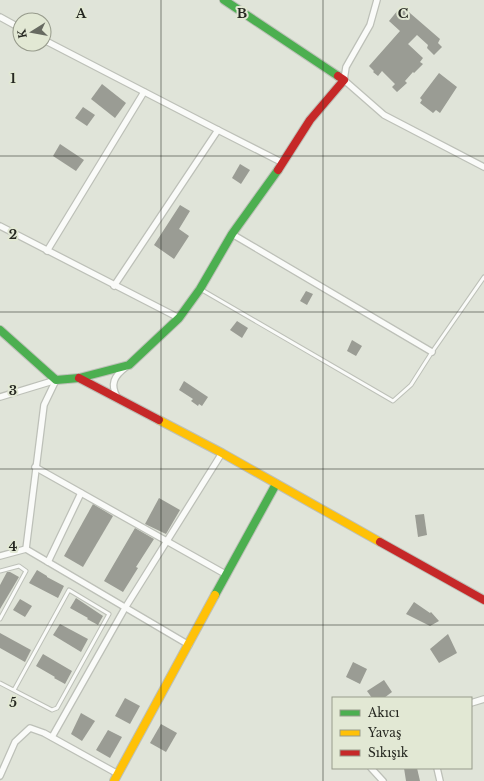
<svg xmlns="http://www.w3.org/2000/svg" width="484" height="781" font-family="'Libre Baskerville',serif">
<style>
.building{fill:#9a9c94}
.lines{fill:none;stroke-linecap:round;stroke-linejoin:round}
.lane-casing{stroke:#bdc0b8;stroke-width:5}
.street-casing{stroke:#bdc0b8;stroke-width:8}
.fast-casing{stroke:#bdc0b8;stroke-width:10}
.slow-casing{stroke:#bdc0b8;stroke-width:10}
.jam-casing{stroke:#bdc0b8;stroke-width:10}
.lane{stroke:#fafbf9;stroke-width:3}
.street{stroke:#fafbf9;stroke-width:5.5}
.fast{stroke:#4caf50;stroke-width:8}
.slow{stroke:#ffc107;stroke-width:8}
.jam{stroke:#c62828;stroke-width:8}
.grid{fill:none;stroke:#262821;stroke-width:1;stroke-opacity:0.55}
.grid-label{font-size:13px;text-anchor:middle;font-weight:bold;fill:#262821;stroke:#e2e8d4;stroke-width:4;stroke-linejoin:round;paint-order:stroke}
</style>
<rect width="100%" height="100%" fill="#e0e4d9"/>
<g class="building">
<path d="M403,7L440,39L438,43L442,47L434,55L427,48L428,45L417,35L408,44L423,58L420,62L423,64L414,73L413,72L405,81L407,83L397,92L392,87L395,84L382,71L378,76L373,72L374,71L369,66L400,31L389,21L398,10L400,12Z"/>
<path d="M439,73L457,87L440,113L436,110L433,113L420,103L422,100L420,98Z"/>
<path d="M102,84L126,103L115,118L91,99Z"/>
<path d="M83,107L95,115L87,126L75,118Z"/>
<path d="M60,144L84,160L76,171L53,156Z"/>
<path d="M240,164L250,170L241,184L232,178Z"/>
<path d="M180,205L190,211L179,229L189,236L174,259L154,245Z"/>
<path d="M306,291L313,294L307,305L300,301Z"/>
<path d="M237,321L248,328L242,338L230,330Z"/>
<path d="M352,340L362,346L356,356L347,351Z"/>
<path d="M184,381L208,397L202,406L199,404L198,406L191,401L193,399L179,390Z"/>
<path d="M159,498L180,510L166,534L145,524Z"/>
<path d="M93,504L113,516L83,567L64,556Z"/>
<path d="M424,514L427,535L418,537L415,515Z"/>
<path d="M135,528L154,539L136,567L138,568L123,592L104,581Z"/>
<path d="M37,570L47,576V577L64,586L58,598L29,583Z"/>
<path d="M7,572H10L19,577L0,609V585Z"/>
<path d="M76,598L103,616L98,625L87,619L88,618L70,608Z"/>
<path d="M20,599L32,606L25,617L13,610Z"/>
<path d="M414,602L430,613L431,612L439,621L430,626L406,614Z"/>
<path d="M60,624L88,639L81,652L53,635Z"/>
<path d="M0,633L31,650L25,662L0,648Z"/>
<path d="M448,634L457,653L439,663L430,649Z"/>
<path d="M43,654L72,671L65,684L54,678L55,677L36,666Z"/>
<path d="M353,662L367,669L360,684L346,677Z"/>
<path d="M384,680L392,692L384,698H372L367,691Z"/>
<path d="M125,698L140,706L130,724L115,716Z"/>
<path d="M81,713L95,721L82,741L71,734Z"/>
<path d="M161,724L177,733L166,752L150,743Z"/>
<path d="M108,730L122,737L110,758L96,750Z"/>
<path d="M404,768H417L420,781H406Z"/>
</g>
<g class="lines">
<defs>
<g id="lane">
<path d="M202,290L393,401L411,385L432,352L484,277"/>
<path d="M0,571L19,566L26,571L0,619"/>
<path d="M0,683L52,710L57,708L109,614L69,590L14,690"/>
</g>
<g id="street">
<path d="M377,0L370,25L346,67L344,80L384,115L484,167"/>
<path d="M0,17L20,28"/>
<path d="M44,40L218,130L283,163"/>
<path d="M0,226L179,318"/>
<path d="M232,234L432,352"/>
<path d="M47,251L144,92"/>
<path d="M114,286L218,130"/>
<path d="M0,397L56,380"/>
<path d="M117,397C110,384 114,376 126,367"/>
<path d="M35,467L227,575"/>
<path d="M26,549L44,405L56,380"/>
<path d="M0,556L26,549L189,645"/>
<path d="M48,562L81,493"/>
<path d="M471,703L484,699"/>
<path d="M52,737L125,608L222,453"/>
<path d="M371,768L383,781"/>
<path d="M437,768L440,781"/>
<path d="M0,776L15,742L30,728L44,733L118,774"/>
</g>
<g id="fast">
<path d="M224,0L338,76"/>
<path d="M0,330L56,380L79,378L129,365L179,318L200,289L232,234L278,170"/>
<path d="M215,595L276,484"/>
</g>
<g id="slow">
<path d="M159,420L222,453L380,542"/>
<path d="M114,781L215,595"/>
</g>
<g id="jam">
<path d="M278,170L310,120L344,80L338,76"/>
<path d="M79,378L159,420"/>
<path d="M380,542L484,600"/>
</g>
</defs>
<use href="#lane" class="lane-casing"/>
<use href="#street" class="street-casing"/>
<use href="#fast" class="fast-casing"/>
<use href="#slow" class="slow-casing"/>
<use href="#jam" class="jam-casing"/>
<use href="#lane" class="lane"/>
<use href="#street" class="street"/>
<use href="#fast" class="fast"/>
<use href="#slow" class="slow"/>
<use href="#jam" class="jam"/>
</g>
<path class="grid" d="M161,0V781M323,0V781M0,156H484M0,312H484M0,469H484M0,625H484"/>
<g class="grid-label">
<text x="81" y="18">A</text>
<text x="242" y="18">B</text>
<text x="403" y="18">C</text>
<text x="13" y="83">1</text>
<text x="13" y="239">2</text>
<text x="13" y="395">3</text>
<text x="13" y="551">4</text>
<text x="13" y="707">5</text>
</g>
<rect x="332" y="697" width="140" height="72" fill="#e2e8d4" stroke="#979b8c"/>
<rect x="340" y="710" width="20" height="6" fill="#4caf50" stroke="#979b8c"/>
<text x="368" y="717" font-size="12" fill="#262821">Akıcı</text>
<rect x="340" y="730" width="20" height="6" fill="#ffc107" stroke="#979b8c"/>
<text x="368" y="737" font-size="12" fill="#262821">Yavaş</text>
<rect x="340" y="750" width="20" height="6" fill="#c62828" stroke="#979b8c"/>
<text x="368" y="757" font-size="12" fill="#262821">Sıkışık</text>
<g transform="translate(32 32) rotate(259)"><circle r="19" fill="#e2e8d4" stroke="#979b8c"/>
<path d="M0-3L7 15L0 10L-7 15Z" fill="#676a61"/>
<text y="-6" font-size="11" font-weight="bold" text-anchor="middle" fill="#262821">K</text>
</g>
</svg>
